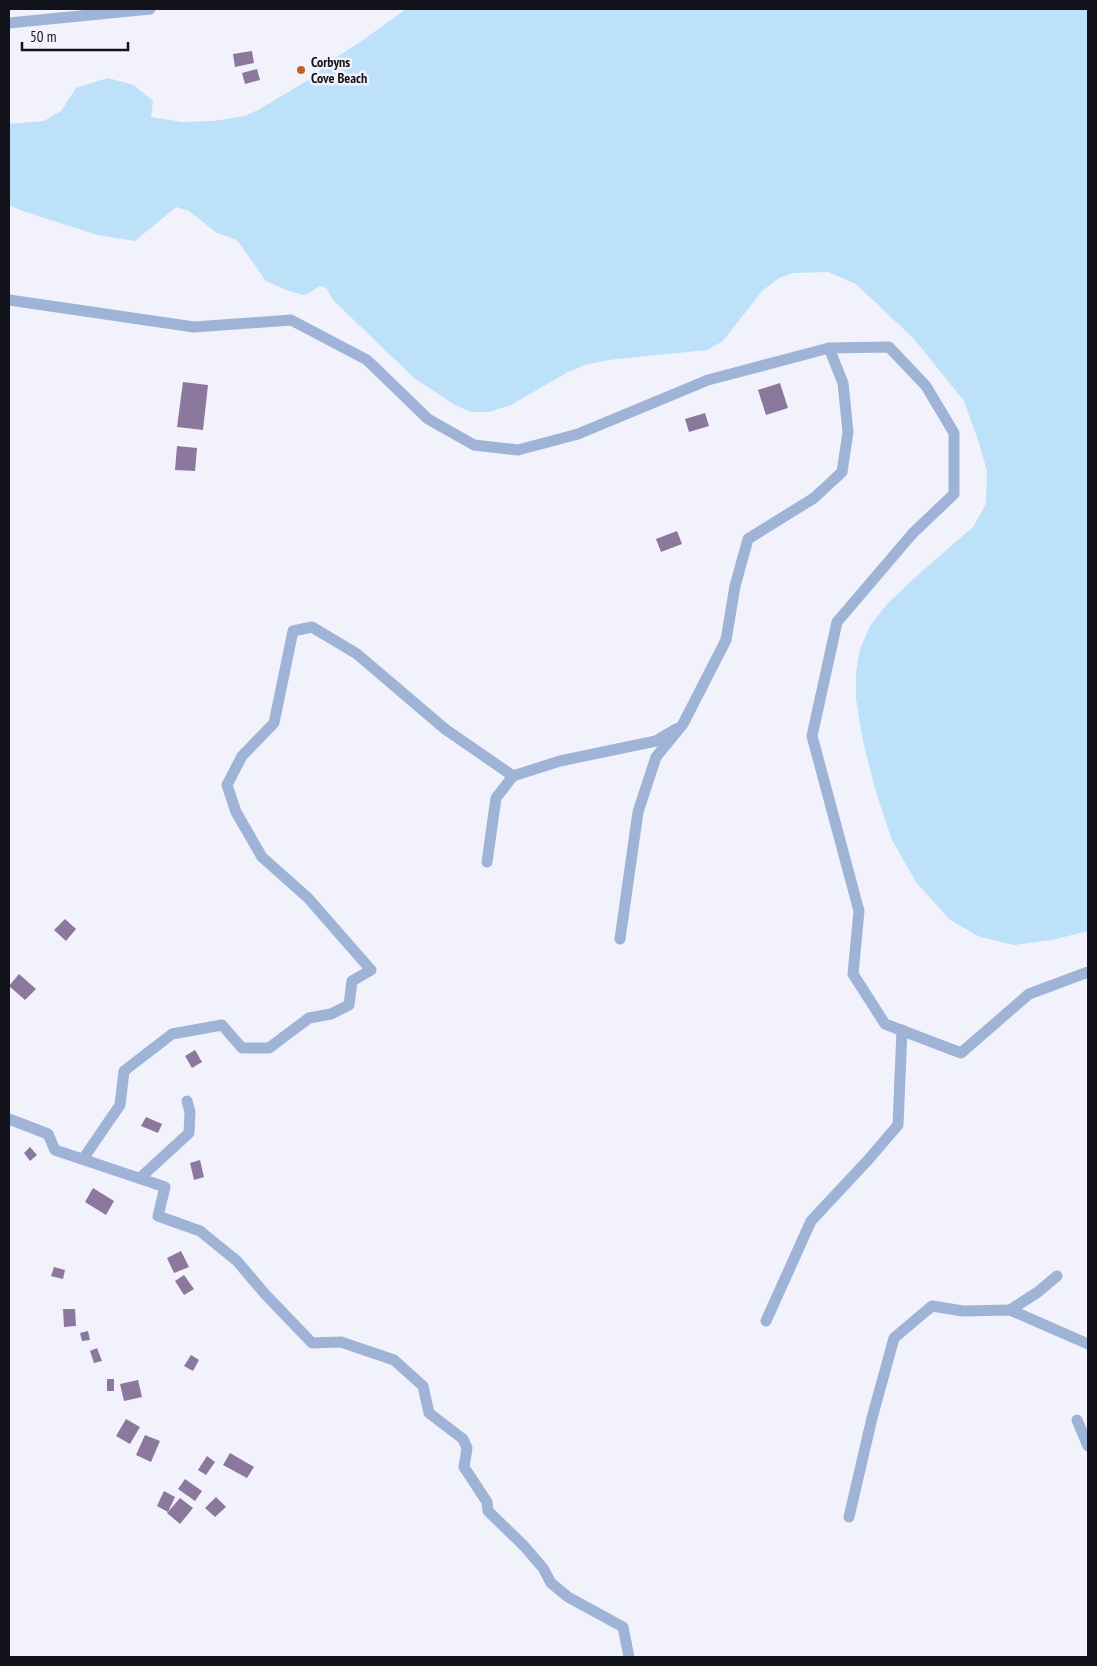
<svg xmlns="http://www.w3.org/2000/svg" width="1097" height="1666" font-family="'PT Sans Narrow',sans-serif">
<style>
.water{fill:#bde1f8}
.building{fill:#8c779d}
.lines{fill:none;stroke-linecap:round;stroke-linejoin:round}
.street{stroke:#9fb3d6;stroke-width:11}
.poi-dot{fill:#c36025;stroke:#f2f2fc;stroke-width:2}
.labels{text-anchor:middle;stroke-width:5;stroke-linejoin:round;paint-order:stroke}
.poi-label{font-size:14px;font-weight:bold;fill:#12121a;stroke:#f2f2fc;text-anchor:start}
</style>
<rect width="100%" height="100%" fill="#f2f2fc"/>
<path class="water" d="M406,9H1088V931L1052,940L1014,945L980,937L950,920L916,882L891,838L876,792L863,741L856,699V672L860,649L870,626L888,603L920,573L973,527L986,504L987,471L979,443L964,401L914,339L856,284L828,272L794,273L779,278L762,291L723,341L707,350L608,360L585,365L568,372L511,405L489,412H471L455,405L414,378L333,300L326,288L320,286L307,294L302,295L284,289L266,281L237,240L217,233L189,211L176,207L135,241L97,235L23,211L9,205V124L44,121L61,111L76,88L108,78L134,85L153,101L151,117L182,122L214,121L244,116L258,110L310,79L332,60L360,42Z"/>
<g class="building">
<path d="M252,51L254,63L235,67L233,54Z"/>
<path d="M257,69L260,80L245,84L242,73Z"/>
<path d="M183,382L208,385L203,430L177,427Z"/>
<path d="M780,383L788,408L766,415L758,390Z"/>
<path d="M705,413L709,426L689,432L685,419Z"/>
<path d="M177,446L197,448L195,471L175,470Z"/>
<path d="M677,531L682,544L661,552L656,539Z"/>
<path d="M65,919L76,929L66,941L54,930Z"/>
<path d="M19,974L36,989L25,1000L9,986Z"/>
<path d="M195,1050L202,1062L192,1068L185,1056Z"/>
<path d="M146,1117L162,1124L158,1133L141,1126Z"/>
<path d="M30,1147L37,1155L30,1161L24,1153Z"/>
<path d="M200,1160L204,1177L194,1180L190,1163Z"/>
<path d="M93,1188L114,1201L106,1215L85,1202Z"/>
<path d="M181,1251L189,1267L174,1273L167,1258Z"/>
<path d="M54,1267L65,1270L63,1279L51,1276Z"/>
<path d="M184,1275L194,1289L184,1295L175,1281Z"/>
<path d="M63,1309H75L76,1326L64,1327Z"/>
<path d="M88,1331L90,1340L82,1341L80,1333Z"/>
<path d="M97,1348L102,1361L94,1363L90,1351Z"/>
<path d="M191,1355L199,1360L193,1371L184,1366Z"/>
<rect x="107" y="1379" width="7" height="12"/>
<path d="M138,1380L142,1397L124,1401L120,1384Z"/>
<path d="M126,1419L140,1427L130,1444L116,1436Z"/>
<path d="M145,1435L160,1441L151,1462L136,1455Z"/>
<path d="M230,1453L254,1467L247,1478L223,1465Z"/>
<path d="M207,1456L215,1462L206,1475L198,1470Z"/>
<path d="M185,1479L202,1491L195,1501L178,1489Z"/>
<path d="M164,1491L175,1497L168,1512L157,1506Z"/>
<path d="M216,1497L226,1507L215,1517L205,1508Z"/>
<path d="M180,1498L193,1508L180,1524L167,1513Z"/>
</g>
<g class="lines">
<g class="street">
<path d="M9,23L150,9"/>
<path d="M9,300L194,327L291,320L367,360L428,419L474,445L518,450L578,434L708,380L829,348L889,347L926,386L954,433V494L913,533L837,622L812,736L859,911L853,974L885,1024L961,1053L1029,994L1088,972"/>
<path d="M487,862L496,798L513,776L560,761L656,741L676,729"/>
<path d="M620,939L638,812L656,757L683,724L726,640L735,586L748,539L814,498L842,472L848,432L843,383L829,348"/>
<path d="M9,1119L48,1134L55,1150L165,1187L158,1216L200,1231L237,1261L265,1294L312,1343L341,1342L394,1360L423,1386L429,1413L463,1439L467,1448L464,1467L487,1502L488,1511L524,1546L543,1568L551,1583L568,1597L623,1627L629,1657"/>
<path d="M83,1159L120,1105L124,1071L172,1034L222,1025L242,1048H269L309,1018L331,1014L349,1005L352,981L371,970L308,898L262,857L236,812L227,785L242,756L274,723L293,631L312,627L357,654L445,729L513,776"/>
<path d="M140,1178L189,1133L190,1112L187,1101"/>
<path d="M1010,1310L1038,1292L1057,1276"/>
<path d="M766,1321L811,1221L868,1160L898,1125L902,1030"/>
<path d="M1077,1420L1088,1446"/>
<path d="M849,1517L872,1418L894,1338L932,1306L963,1311L1010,1310L1088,1344"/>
</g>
</g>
<circle class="poi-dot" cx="301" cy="70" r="5"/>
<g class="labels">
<g class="poi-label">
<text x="311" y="67">Corbyns<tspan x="311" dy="16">Cove Beach</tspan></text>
</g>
</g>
<rect width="1097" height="1666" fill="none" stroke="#12121a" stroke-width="20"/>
<path d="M22 42v8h106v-8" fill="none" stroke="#12121a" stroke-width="2.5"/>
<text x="30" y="42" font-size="15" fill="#12121a" stroke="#f2f2fc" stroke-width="4" paint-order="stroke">50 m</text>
</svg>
